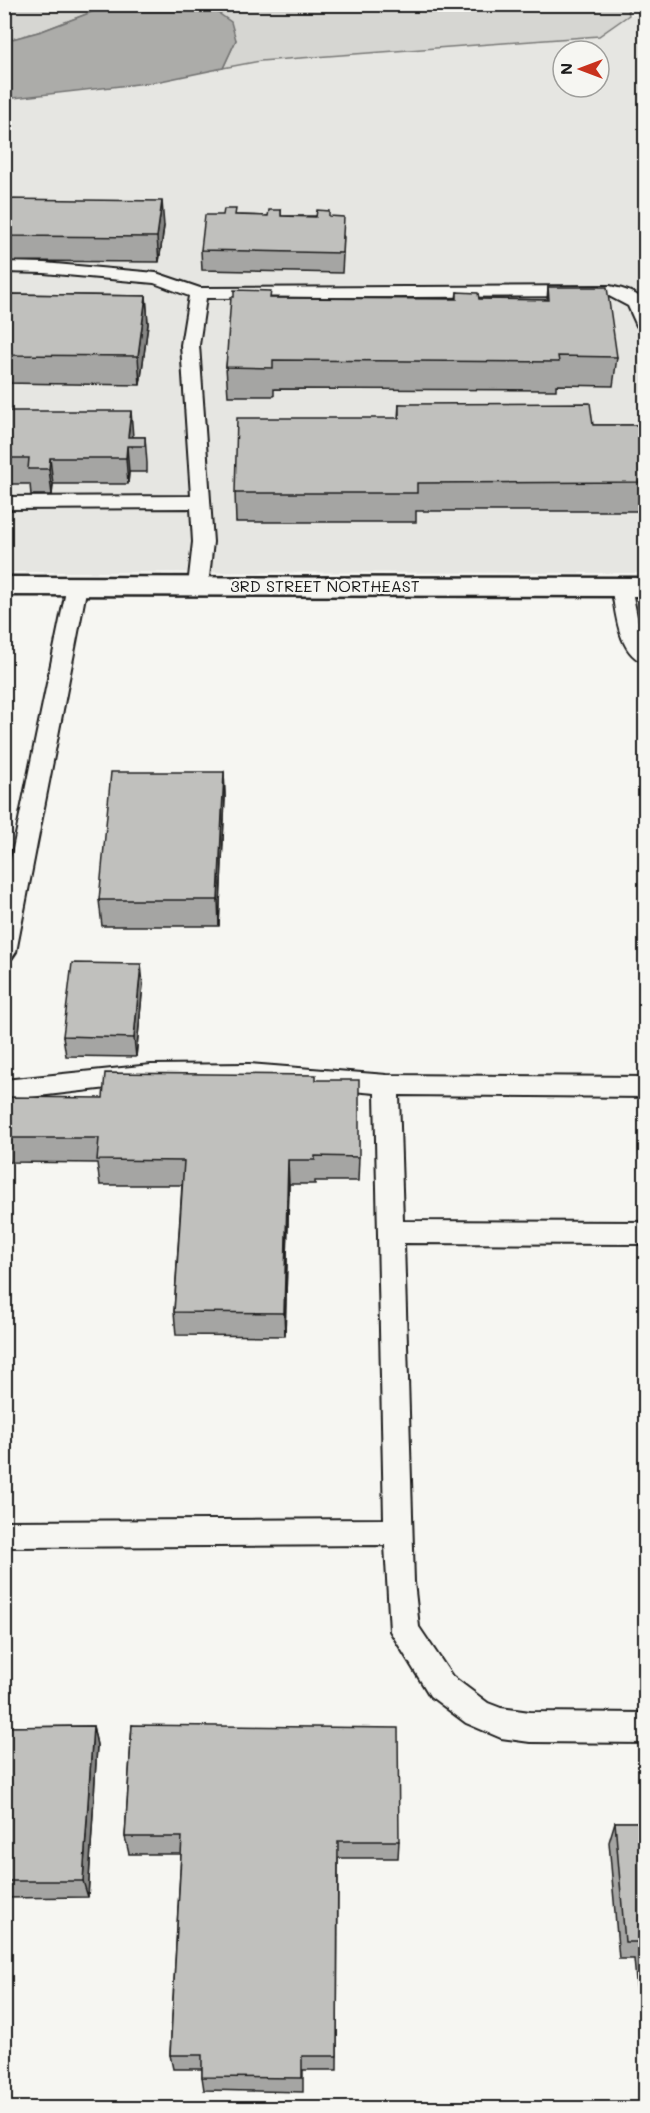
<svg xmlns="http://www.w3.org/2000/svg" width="650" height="2113" font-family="Mali,sans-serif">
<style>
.built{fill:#e6e6e2;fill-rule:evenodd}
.green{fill:#d6d6d2;stroke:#797977;stroke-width:1.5}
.water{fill:#acaca9;stroke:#727271;stroke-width:1.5}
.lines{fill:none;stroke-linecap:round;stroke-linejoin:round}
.service-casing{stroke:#1c1c1c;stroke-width:4}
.minor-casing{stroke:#1c1c1c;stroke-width:5}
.service{fill:#f6f6f2;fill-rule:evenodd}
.minor{fill:#f6f6f2;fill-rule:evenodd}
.wall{fill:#a5a5a3;stroke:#1c1c1c;stroke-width:1.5}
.shaded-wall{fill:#868684;stroke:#1c1c1c;stroke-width:1.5}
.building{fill:#c0c0bd;stroke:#1c1c1c;stroke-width:1.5}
.labels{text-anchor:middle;stroke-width:4.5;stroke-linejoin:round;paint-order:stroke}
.street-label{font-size:16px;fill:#1c1c1c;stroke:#f6f6f2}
</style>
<rect width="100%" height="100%" fill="#f6f6f2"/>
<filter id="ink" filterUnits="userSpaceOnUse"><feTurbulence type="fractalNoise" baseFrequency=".0167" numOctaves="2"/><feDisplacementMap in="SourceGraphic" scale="12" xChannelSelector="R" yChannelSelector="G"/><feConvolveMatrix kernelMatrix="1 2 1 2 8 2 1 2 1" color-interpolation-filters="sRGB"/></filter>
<g filter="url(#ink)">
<path class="built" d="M645,14V573L5,572L4,99L156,82L260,61L599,36L629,15ZM563,51H599V87H563Z"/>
<g class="green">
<path d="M627,4L629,15L599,36L260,61L223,68L236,40L170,5Z"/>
<path d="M5,5H165L97,10L42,31L5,41Z"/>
</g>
<path class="water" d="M165,5L211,8L231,22L236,40L223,68L156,82L5,99V41L42,31L97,10Z"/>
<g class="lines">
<defs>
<g id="service">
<path d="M4,262L44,263L156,273L200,288L610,286C644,294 646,297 646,331L637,326L628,306L609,296L206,298L199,345L213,542L208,586L205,590L198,592L191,590L188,586L193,542L191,508L4,509V497L191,496L181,345L189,296L154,283L44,273L4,272Z"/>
<path d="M77,580L84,582L87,586L16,952L12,958L4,960V893L67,586L70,582Z"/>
<path d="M621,580L628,582L631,586L641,637L646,642V663C617,655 616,610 611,586L614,582Z"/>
<path d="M249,1064L387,1075L646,1077V1097L399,1095L403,1221L646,1222V1244L404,1243L414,1582L419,1627L452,1676L488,1703L501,1708L530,1712L646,1713V1743L530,1742L501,1738L466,1723L430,1696L390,1631L385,1545L4,1547V1521L384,1519L375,1093L249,1082L151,1083L4,1100V1080L151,1065Z"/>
</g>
<path id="minor" d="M4,577L646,578V596L4,595Z"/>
</defs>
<use href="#service" class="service-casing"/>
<use href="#minor" class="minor-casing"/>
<use href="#service" class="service"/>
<use href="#minor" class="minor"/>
</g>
<g class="wall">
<path d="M4,199L164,226L159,262L4,261Z"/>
<path d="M281,210V216H329L344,237L342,273L202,270L201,250L236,215L268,216Z"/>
<path d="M548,287L617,357L613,386L556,385V390L274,389V396H228L226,367L234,297L456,299L457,292L479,299L547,300Z"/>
<path d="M4,294L146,296L148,324L140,385L4,383Z"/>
<path d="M399,404L593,425H645V511H416V522H236L235,493L398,418Z"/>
<path d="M4,411L133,437H145L147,463V472H129L128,484H53L52,495H31L30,484H4Z"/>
<path d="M224,772L225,797L219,926H102L99,900Z"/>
<path d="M143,984L136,1057L66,1056L63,1036Z"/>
<path d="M316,1080L359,1157L358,1181H315V1184H289L285,1336L176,1335L174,1312L182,1185H100L97,1163L9,1162L4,1136L103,1098Z"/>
<path d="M132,1725L399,1841L398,1858H338L337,2070H303V2092L204,2090L202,2077V2069H173L170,2055L181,1854H129L125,1837Z"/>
<path d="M93,1726L97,1745L88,1897L4,1898V1727Z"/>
<path d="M615,1822H645V2079L634,1959H619L609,1842Z"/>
</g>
<g class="shaded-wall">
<path d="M162,201L164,226L159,262L157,237Z"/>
<path d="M146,296L148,324L140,385L138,356Z"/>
<path d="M131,411L133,437L132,446L128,437Z"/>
<path d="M127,446L129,472L128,484L126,458Z"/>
<path d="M50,458L53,484L52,495L49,469Z"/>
<path d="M224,772L225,797L219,926L218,900Z"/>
<path d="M141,964L143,984L136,1057L134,1038Z"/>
<path d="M288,1160L289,1184L285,1336L284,1313Z"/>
<path d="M93,1726L97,1745L88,1897L83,1881Z"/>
</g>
<g class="building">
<path d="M4,199L162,201L157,237L4,236Z"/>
<path d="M224,209H236L235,215L268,216L269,210H281V216L316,217L317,210L329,211V216L344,217L342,253L201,250L205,215H223Z"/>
<path d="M548,287H607L617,357L558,356L559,362L273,360V368L226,367L231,297H234V290L271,291L270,298L457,299V292L478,293L479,299L549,300Z"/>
<path d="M4,294L146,296L138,356L4,355Z"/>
<path d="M590,403L593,425H645V482L417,483V493H235L237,418H399V404Z"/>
<path d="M4,411H131L128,437H145V446H127L126,458H50L49,469H28L29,458H4Z"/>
<path d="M111,772H224L218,900H99Z"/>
<path d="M72,963L141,964L134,1038L63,1036Z"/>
<path d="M105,1073L316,1075V1080H359V1157L315,1156V1160H288L284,1313L174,1312L184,1161L97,1160L99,1138H4L9,1097L103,1098Z"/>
<path d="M132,1725L398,1728L399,1841H338L337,2056H302V2078L202,2077V2055H170L182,1837H125Z"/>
<path d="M93,1726L83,1881H4V1727Z"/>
<path d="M615,1822H645V1989L641,1942H625Z"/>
<rect x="592" y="2105" width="53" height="4"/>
</g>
</g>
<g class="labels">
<g class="street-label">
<text x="325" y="592">3RD STREET NORTHEAST</text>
</g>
</g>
<rect width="650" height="2113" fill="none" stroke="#f6f6f2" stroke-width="24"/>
<rect x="12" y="12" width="626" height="2089" fill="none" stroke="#1c1c1c" stroke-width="2" filter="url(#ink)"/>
<g transform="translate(581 69) rotate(270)"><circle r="28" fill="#f6f6f2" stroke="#9f9f9c" stroke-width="1.5"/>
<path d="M0-4.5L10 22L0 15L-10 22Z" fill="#c8321e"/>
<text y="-9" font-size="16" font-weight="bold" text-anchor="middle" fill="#1c1c1c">N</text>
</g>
</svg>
